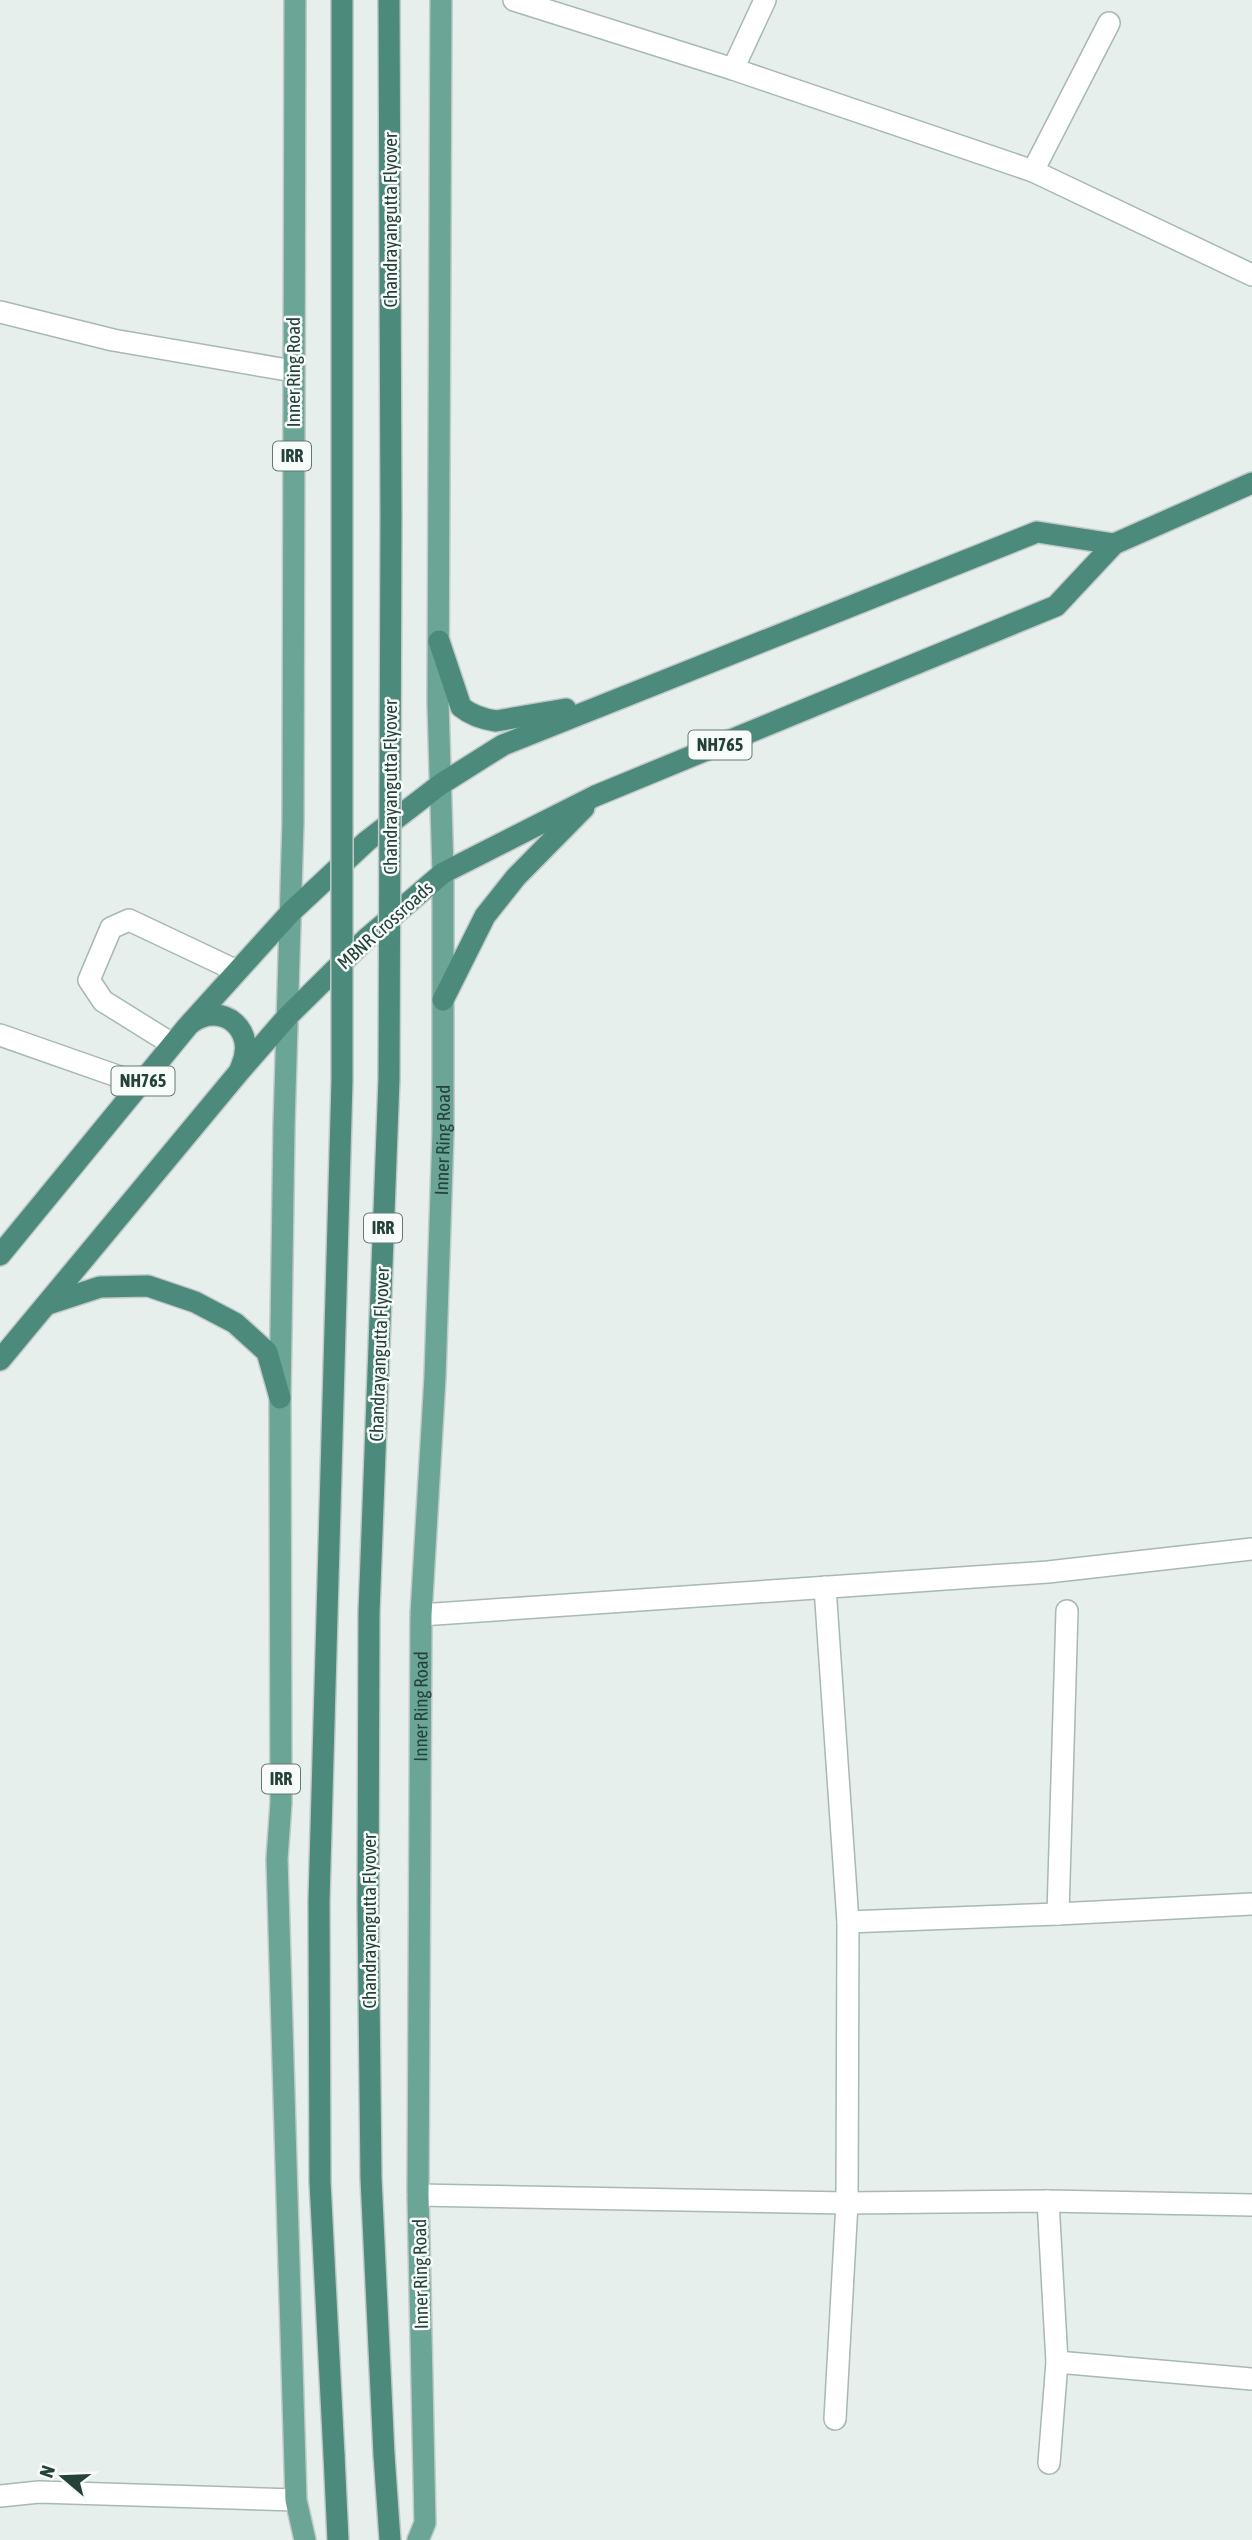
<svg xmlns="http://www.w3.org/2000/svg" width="1252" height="2540" font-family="'Asap Condensed',sans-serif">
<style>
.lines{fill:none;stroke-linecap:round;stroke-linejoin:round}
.service-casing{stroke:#a8b8b2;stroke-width:24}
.minor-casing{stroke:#a8b8b2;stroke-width:24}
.primary-casing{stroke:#c2cac8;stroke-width:24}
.trunk-casing{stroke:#c2cac8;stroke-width:24}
.service{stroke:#fff;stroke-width:21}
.minor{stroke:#fff;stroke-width:21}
.primary{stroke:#6aa596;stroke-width:21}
.trunk{stroke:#4c8a7c;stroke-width:21}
.trunk-bridge-casing{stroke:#c2cac8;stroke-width:24;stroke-linecap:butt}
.trunk-bridge{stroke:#4c8a7c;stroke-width:21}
.labels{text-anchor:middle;stroke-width:5;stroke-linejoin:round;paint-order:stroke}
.shield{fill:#f7fbf9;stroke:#637a73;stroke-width:2}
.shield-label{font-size:18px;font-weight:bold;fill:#24423a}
.street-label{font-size:19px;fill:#24423a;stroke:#f7fbf9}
</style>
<rect width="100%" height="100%" fill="#e6efeb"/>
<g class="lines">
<defs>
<g id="service">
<path d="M0,1035L140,1084"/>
<path d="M172,1044L103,1001L89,980L111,928L129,920L237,971"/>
</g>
<g id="minor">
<path d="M514,0L733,69L1033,171L1252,275"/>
<path d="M733,69L765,0"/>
<path d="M1033,171L1109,23"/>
<path d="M0,312L113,340L293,371"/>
<path d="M825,1587L848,1922L847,2203L835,2419"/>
<path d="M1067,1611L1058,1914L1252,1904"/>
<path d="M421,1615L1048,1572L1252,1549"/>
<path d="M848,1922L1058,1914"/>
<path d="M418,2195L847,2203L1048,2201L1252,2205"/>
<path d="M1048,2201L1057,2362L1049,2463"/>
<path d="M1057,2362L1252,2379"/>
<path d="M0,2496L39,2492L296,2500"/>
</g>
<g id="primary">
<path d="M295,0L293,822L284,1126L280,1398L281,1803L277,1859L296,2500L305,2540"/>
<path id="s1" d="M418,2540L425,2523L418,2195L421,1615L435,1377L443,1133V873L438,702L441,0"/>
</g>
<g id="trunk">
<path d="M439,641L461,707C471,715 482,719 496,721L566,709"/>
<path d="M443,1000L485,916L516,877L584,808"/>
<path d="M191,1023C223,1000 258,1031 241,1067"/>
<path d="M0,1255L187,1027L291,912L367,841L441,784L503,745L1037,532L1114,544"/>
<path d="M48,1304L100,1287L148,1286L195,1302L235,1323L267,1352L280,1398"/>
<path d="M0,1360L239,1072L288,1016L366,939L443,873L595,796L1056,606L1114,544L1252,483"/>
<path d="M334,2455L338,2540"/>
<path d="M384,2455L390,2540"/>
</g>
</defs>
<use href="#service" class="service-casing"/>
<use href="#minor" class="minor-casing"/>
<use href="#primary" class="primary-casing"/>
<use href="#trunk" class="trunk-casing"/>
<use href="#service" class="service"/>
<use href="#minor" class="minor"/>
<use href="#primary" class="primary"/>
<use href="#trunk" class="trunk"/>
<defs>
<g id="trunk-bridge">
<path d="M334,2455L320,2182L319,1901L342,1081V0"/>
<path d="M384,2455L371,2178L368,1906L369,1613L389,1079L391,517L389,0"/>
</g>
</defs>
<use href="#trunk-bridge" class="trunk-bridge-casing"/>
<use href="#trunk-bridge" class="trunk-bridge"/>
</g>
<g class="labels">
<g class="shield">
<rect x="273" y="441.5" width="38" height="29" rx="5"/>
<rect x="688.5" y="730.5" width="63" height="29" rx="5"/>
<rect x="111.5" y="1066.5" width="63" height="29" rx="5"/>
<rect x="364" y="1213.5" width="38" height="29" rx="5"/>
<rect x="262" y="1764.5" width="38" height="29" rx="5"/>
</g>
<g class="shield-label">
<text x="292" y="462">IRR</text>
<text x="720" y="751">NH765</text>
<text x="143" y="1087">NH765</text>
<text x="383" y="1234">IRR</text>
<text x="281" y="1785">IRR</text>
</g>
<g class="street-label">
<text transform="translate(390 220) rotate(-90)" y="7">Chandrayangutta Flyover</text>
<text transform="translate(293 372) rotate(-90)" y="7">Inner Ring Road</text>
<text transform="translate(390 787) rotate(-90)" y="7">Chandrayangutta Flyover</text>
<text transform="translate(385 925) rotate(-42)" y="7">MBNR Crossroads</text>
<text dy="7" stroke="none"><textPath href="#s1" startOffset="1402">Inner Ring Road</textPath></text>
<text transform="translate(379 1354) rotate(-88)" y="7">Chandrayangutta Flyover</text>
<text dy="7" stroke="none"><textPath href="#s1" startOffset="835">Inner Ring Road</textPath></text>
<text transform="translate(369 1921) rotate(-90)" y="7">Chandrayangutta Flyover</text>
<text transform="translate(420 2274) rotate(-91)" y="7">Inner Ring Road</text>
</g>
</g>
<g transform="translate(63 2477) rotate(289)" stroke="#f7fbf9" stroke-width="5" paint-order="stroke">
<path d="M0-5L12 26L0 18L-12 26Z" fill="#24423a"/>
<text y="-10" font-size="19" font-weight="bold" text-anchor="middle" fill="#24423a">N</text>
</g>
</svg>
